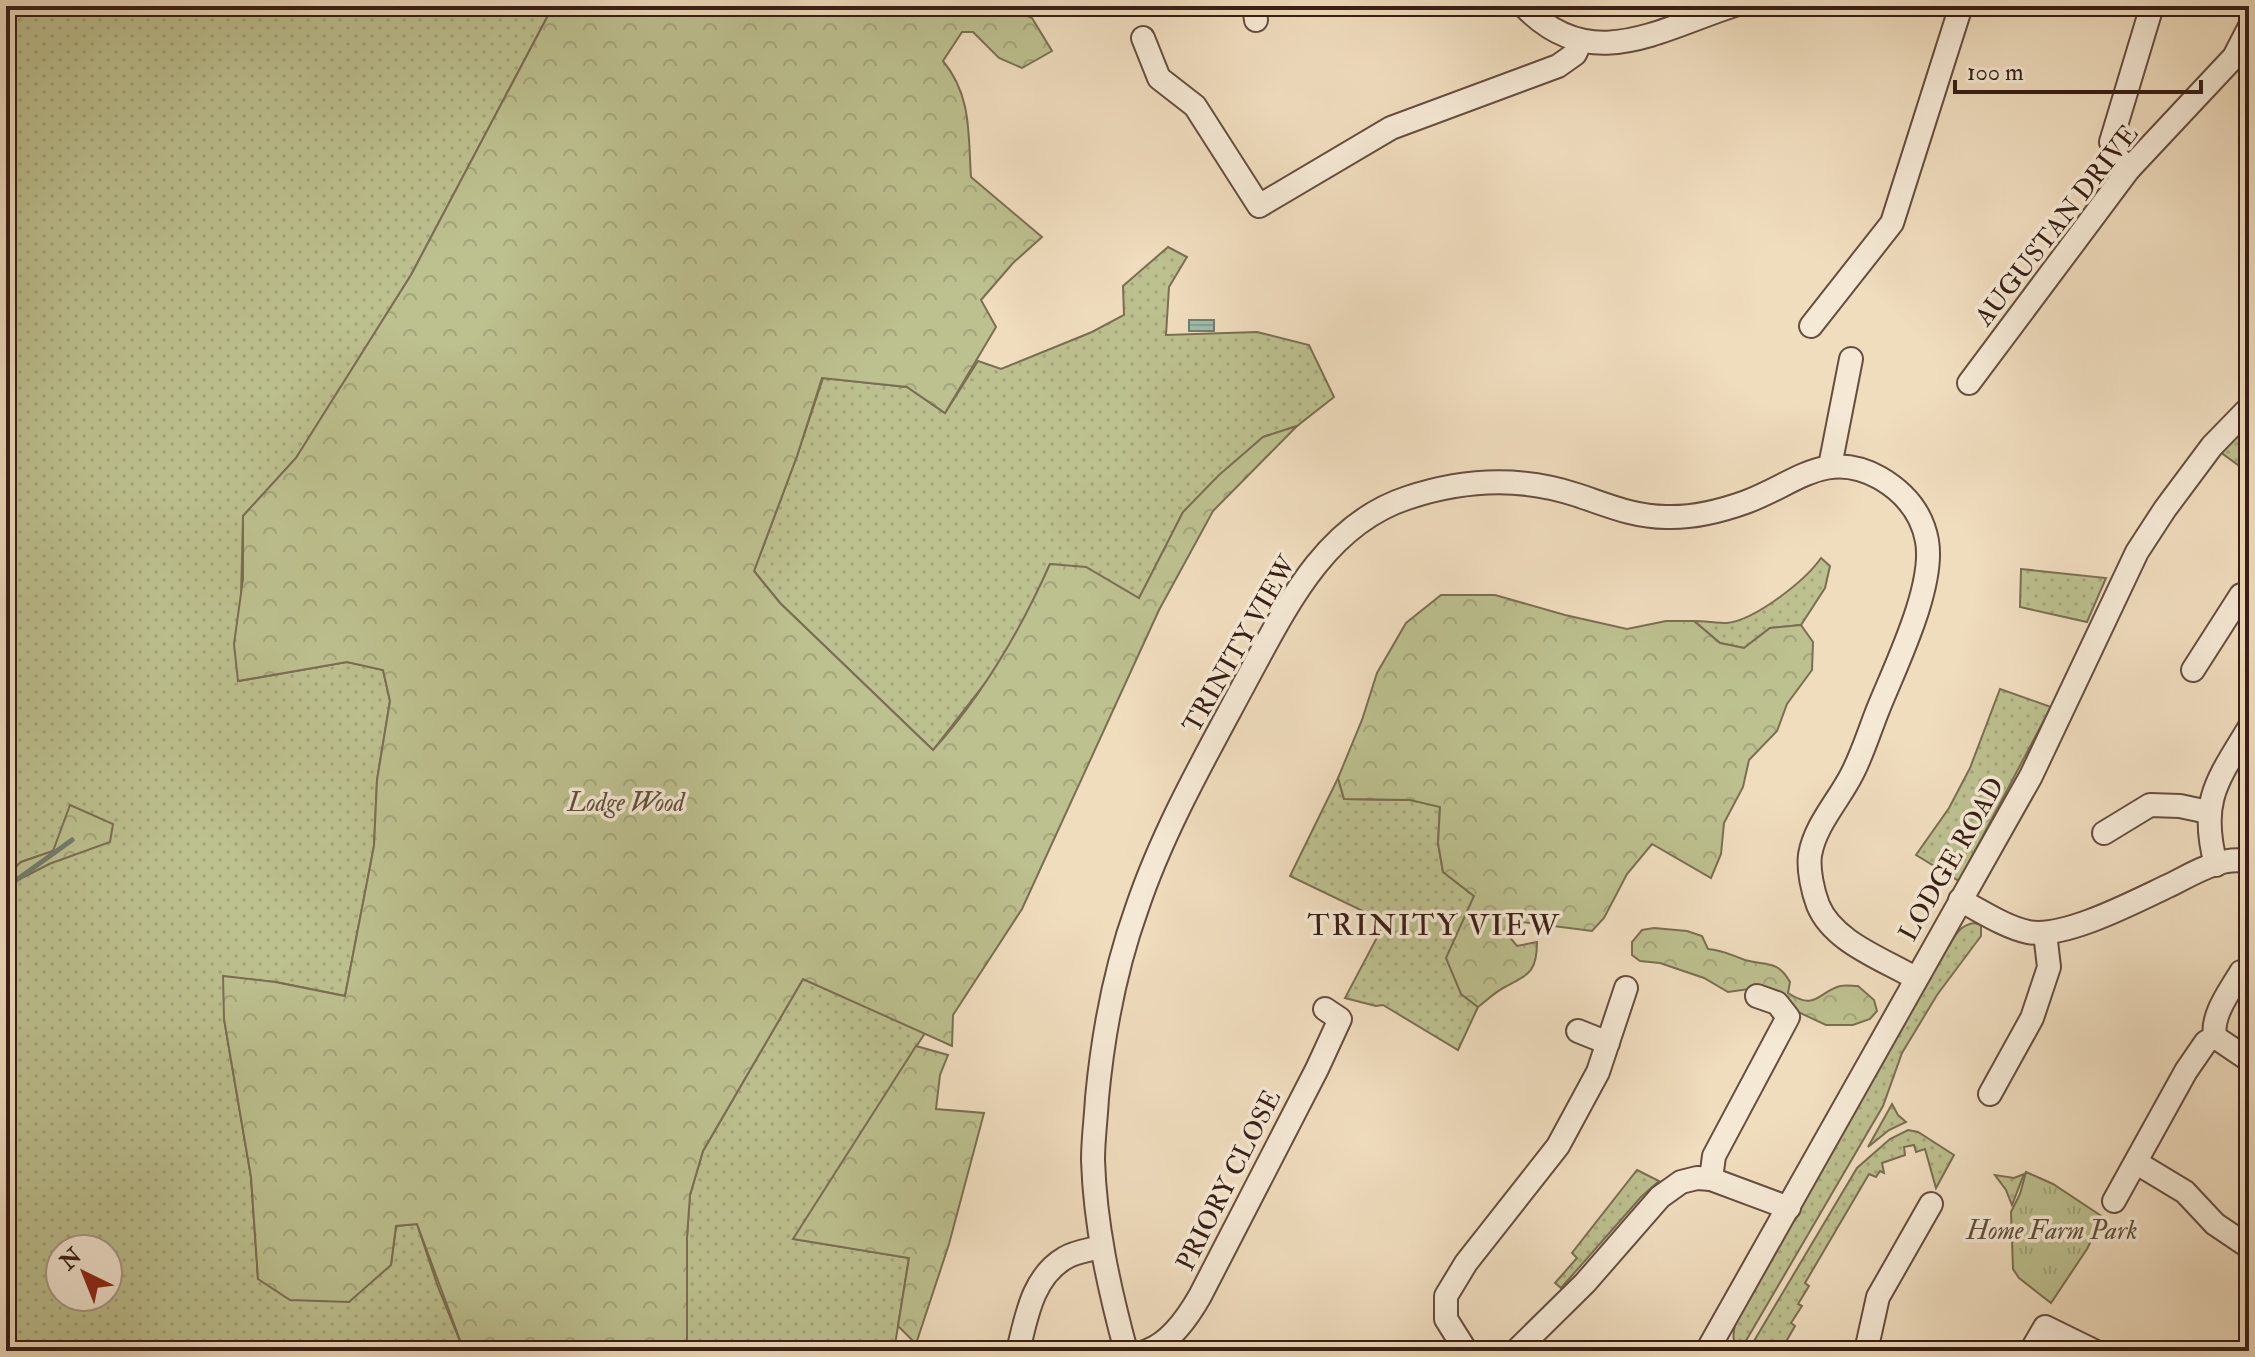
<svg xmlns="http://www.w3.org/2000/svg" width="2255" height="1357" font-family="'IM FELL Double Pica',serif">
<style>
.grass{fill:url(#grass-dots);stroke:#7a6f52;stroke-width:2;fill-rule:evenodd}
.forest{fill:url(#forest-crowns);stroke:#7a6f52;stroke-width:2}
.park{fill:url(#park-tufts);stroke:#7a6f52;stroke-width:2}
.water{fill:url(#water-rules);stroke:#737d6f;stroke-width:2}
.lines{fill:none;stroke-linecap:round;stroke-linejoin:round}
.stream{stroke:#737d6f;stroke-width:5}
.minor-casing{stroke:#664e3f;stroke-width:26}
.minor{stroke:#f5e9d5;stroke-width:22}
.labels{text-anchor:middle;stroke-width:7;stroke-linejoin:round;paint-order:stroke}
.street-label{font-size:26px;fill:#381e15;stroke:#f5e9d5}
.park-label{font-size:26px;font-style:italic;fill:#604f3a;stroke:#f5e9d5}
.quarter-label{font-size:30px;letter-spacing:2px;fill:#381e15;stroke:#f5e9d5}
</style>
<defs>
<pattern id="grass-dots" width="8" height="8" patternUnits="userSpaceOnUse" patternTransform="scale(2)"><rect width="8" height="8" fill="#bdc08f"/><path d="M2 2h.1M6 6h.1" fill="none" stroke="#a3a57a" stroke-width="1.8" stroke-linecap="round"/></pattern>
<pattern id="forest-crowns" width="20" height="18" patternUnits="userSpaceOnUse" patternTransform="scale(2)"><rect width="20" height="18" fill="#bdc08f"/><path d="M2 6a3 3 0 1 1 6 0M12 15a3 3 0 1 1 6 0" fill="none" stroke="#a3a57a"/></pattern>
<pattern id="park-tufts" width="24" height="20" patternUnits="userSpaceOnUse" patternTransform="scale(2)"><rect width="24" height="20" fill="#bdc08f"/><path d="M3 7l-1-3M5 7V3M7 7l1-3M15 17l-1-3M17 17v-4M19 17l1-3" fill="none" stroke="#a3a57a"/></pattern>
<pattern id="water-rules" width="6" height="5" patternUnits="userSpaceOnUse" patternTransform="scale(2)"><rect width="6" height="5" fill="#9bbdab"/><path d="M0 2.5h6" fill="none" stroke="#86a292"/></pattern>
</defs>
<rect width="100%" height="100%" fill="#f0ddbe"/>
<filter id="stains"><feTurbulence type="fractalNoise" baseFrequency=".0025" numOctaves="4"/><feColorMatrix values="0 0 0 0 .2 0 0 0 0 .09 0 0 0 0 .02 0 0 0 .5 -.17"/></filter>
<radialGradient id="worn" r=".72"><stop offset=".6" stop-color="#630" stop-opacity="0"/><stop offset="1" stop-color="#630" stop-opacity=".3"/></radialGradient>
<g class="grass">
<path d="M6,6H553L411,275L296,458L243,516L239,681L347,662L383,670L390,701L377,780L374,846L345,996L276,982L224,977V1019L251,1177L258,1279L391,1265L396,1226L417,1224L438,1287L464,1351H6V928L16,906L15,881L49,864L53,851L21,862L6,876ZM60,1249H108V1297H60Z"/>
<path d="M1168,247L1187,257L1169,287L1166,335L1257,332L1309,345L1334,397L1297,426L1263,437L1183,512L1139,599L1086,568L1050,564L1026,618L996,669L933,750L780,603L754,571L797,456L823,378L907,387L945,413L978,361L1001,369L1092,332L1124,315L1123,286Z"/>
<path d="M2249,408V473L2212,446Z"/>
<path d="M1821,558L1830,566L1825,588L1801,625L1770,628L1744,648L1720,643L1694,621C1705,621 1716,623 1727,623C1755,620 1805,581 1821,558Z"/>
<path d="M2021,569L2106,578L2087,622L2020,607Z"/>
<path d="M2000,689L2051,707L1959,881L1916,855L1949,808L1970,768Z"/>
<path d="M1338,778L1344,799L1410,800L1440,806L1438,843L1443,872L1474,896L1462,927L1461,994L1478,1007L1458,1050L1383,1005L1376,1006L1345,998L1382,928L1363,911L1290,876Z"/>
<path d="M1974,923L1981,925V936L1937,995L1902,1053L1883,1106L1740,1351C1731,1342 1733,1333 1736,1321L1947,946H1949C1955,935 1960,925 1974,923Z"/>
<path d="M803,979L925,1033L794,1239L909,1258L894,1351H687V1237L690,1195L703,1151Z"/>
<path d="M1892,1104L1898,1115L1906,1122L1889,1130L1868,1147Z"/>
<path d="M1908,1130L1918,1132L1954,1155L1936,1188L1925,1149L1916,1152L1914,1145L1904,1147L1905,1155L1882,1163L1884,1173L1880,1171L1876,1177L1869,1174L1805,1283L1809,1286L1798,1304L1802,1306L1791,1323L1795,1326L1787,1340L1793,1344L1789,1351H1748L1857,1168L1890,1139Z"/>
<path d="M1637,1170L1659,1181L1641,1197L1561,1288L1555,1283L1577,1258L1572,1253Z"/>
<path d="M2024,1174L2012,1205L2006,1190L1995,1175L2014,1178Z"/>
</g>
<g class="forest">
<path d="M553,6H1004L1032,18L1052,51L1022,68L999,58L973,32H962L943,61C972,96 968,134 971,177L1042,237L1013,263L981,300L996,327L945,413L907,387L822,378L797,456L754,571L780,603L933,750C982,696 1020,631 1050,564L1086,567L1139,598L1183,512L1219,475L1263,437L1297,426L1213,511L1159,610L1022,909L953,1015L952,1046L803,979L703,1151L690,1195L687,1237V1351H464L417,1224L396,1226L391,1265L349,1302L290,1300L258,1279L251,1177L224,1019L223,976L275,982L345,996L374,846L377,780L390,701L383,670L347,662L238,681L234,644L243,579V516L296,458L411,275Z"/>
<path d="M1441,595H1495L1565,615L1627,629L1666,621H1694L1720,643L1744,648L1770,628L1801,625L1813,642L1812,670L1787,704L1777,731L1749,760L1743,787L1724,823L1721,854L1711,878L1652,844L1627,874L1604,918L1592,931L1515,921L1508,935L1517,946L1537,942C1537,972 1529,974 1505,987C1495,992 1487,1000 1478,1007L1461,994L1446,958L1474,896L1443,872L1438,843L1440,807L1410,800L1344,799L1338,778L1362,720L1377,673L1406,623Z"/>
<path d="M70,805L113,824L110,842L49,864L16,881V906L6,928V876L21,862L53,851Z"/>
<path d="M1654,928L1687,931L1702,936L1708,949C1723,950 1731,955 1745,960C1765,966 1777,959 1790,982L1788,993C1815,1010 1816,995 1837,987C1843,984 1852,986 1858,986L1874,1000L1877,1011L1870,1019L1853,1025H1826L1749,989L1728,992L1704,978L1660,963L1640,961L1632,955V942L1642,930Z"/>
<path d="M916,1046L948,1055L940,1075L936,1109L984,1113L949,1244L916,1344L898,1326L909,1258L793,1239Z"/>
</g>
<path class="park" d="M2026,1172L2053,1184L2103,1217L2087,1249L2051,1303L2019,1278L2013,1269L2011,1212L2020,1194Z"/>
<rect class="water" x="1189" y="320" width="25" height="11"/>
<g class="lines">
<path class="stream" d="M6,907L15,881L72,840"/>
<defs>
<g id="minor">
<path d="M1254,6L1256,20"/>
<path d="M1524,6C1590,75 1658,30 1732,6"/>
<path d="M1143,38L1159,78L1195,106L1259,206L1391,128L1558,66L1575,54L1581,41"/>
<path d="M2129,169L2118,158L2111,142L2152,6"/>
<path d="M1811,326L1892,223L1961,6"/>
<path d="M1969,383L2129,169L2234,57L2249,28"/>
<path d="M1830,466L1851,359"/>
<path d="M2193,670L2241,595L2249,599"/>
<path d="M2104,833L2150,805L2180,806L2208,812"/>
<path d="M2216,865C2199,801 2217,781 2249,728"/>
<path d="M1960,900C1981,911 2005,927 2028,932C2064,939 2134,902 2168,886C2191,875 2223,854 2249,862"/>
<path d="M1578,1031L1608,1043"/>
<path d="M2215,1037L2249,1060"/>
<path d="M1990,1094L2032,1018L2049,967L2045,933"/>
<path d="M2137,1163L2185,1192L2215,1224L2249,1247"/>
<path d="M1711,1179L1714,1156L1788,1017L1777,1003L1757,996"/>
<path d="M2114,1201L2186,1071L2206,1042L2215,1037C2211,1015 2230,991 2241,972"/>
<path d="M1018,1351C1026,1319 1032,1277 1065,1258C1074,1252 1090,1250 1101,1247"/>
<path d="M1126,1351C1109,1288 1095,1225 1093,1160C1093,1139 1096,1118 1097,1098C1103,1034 1115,969 1137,908C1164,828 1208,752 1248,677C1286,607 1325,525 1407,498C1464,479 1520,476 1577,495C1607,505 1634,517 1666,517C1693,518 1721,511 1746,502C1795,484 1826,448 1880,478C1904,492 1922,513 1927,541C1935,586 1896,665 1879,707C1870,729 1863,753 1852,774C1839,800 1815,825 1810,855C1808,870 1813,892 1818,905C1833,942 1883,959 1915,978"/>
<path d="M1147,1351C1170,1343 1188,1317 1200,1296L1317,1069L1340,1019L1325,1009"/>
<path d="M1466,1351L1446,1319V1296L1466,1263L1558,1146L1598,1072L1626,988"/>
<path d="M1516,1351L1585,1283L1660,1197L1681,1182L1697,1178L1711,1179L1789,1208"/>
<path d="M1707,1351L2031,776L2137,552L2165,509L2212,446L2249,408"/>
<path d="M1866,1351L1878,1297L1931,1204"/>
<path d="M2031,1351L2045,1327L2094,1351"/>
<path d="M2246,1351L2249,1347"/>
</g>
</defs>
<use href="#minor" class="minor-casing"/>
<use href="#minor" class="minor"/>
</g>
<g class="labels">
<g class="street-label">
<text transform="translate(2056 225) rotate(-52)" y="9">AUGUSTAN DRIVE</text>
<text transform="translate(1239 644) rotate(-60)" y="9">TRINITY VIEW</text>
<text transform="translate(1951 859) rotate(-60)" y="9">LODGE ROAD</text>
<text transform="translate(1228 1180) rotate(-63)" y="9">PRIORY CLOSE</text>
</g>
<g class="park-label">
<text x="626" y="811">Lodge Wood</text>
<text x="2052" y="1239">Home Farm Park</text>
</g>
<g class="quarter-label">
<text x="1434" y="935">TRINITY VIEW</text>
</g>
</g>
<rect width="2255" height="1357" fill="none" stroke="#f0ddbe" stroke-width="32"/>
<rect x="8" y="8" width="2239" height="1341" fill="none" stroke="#381e15" stroke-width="4"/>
<rect x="16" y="16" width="2223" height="1325" fill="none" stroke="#381e15" stroke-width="2"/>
<g transform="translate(84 1273) rotate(317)"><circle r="38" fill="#f5e9d5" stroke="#a99888" stroke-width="2"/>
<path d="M0-6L14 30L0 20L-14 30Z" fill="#8f2418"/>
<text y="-12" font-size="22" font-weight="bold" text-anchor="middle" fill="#381e15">N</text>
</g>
<path d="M1955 80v12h246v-12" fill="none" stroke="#381e15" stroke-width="4"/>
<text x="1967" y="80" font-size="24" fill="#381e15" stroke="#f5e9d5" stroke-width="6" paint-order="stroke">100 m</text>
<rect width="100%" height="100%" filter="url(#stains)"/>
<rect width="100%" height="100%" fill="url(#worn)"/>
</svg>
